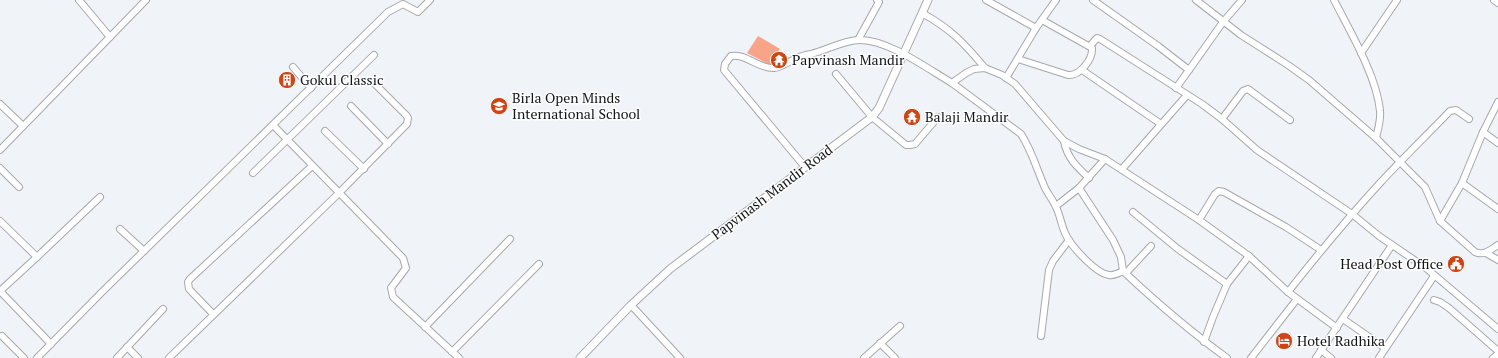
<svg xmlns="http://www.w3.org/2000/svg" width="1498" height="358" font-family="'PT Serif',serif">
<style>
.water{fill:#f9a389}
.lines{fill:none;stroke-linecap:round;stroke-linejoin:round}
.minor-casing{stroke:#a5a8ad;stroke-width:8}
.tertiary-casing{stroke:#a5a8ad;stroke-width:9}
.minor{stroke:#fff;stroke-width:6}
.tertiary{stroke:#fff;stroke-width:7}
.labels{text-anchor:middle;stroke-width:3;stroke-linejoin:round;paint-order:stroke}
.poi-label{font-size:14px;fill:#131416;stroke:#fff;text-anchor:start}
.street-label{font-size:14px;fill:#131416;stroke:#fff}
</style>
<rect width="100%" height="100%" fill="#f0f3f8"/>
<path class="water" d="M758,36L780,49L770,65L747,53Z"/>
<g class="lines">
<defs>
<g id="minor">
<path d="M79,0L110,37"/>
<path d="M986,0L1036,28"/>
<path d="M1093,0L1158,46L1189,70L1223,22L1242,0"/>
<path d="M1196,0L1241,35L1288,65L1309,80L1376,138"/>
<path d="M1334,0C1350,31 1377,77 1380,111C1381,120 1378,129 1376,138L1425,187L1440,221"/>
<path d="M1494,0L1498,3"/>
<path d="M922,13C951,29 964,43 985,68"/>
<path d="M858,40L879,2L877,0"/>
<path d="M1090,46L1097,38L1100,39L1202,104L1222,119L1257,150L1352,214L1379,236L1426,268L1498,329"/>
<path d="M1361,53L1397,0"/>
<path d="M1018,59L1068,75C1080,76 1093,59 1092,48L1042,20"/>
<path d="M293,67L311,88"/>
<path d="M1082,70L1161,124"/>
<path d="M836,74L872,117L906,145H910L915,144L938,117"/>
<path d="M1006,78L1036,28L1056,0"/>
<path d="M952,83L1021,134C1032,151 1037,170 1045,188C1048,194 1053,200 1056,207C1060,215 1061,224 1065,233C1070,245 1095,273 1109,275C1114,276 1119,273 1123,271C1156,302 1191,332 1227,358"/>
<path d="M1176,88L1189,70"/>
<path d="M1498,102L1483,132L1462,183L1440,221L1475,252C1484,256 1490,250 1498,245"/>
<path d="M0,104L23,126"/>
<path d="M351,106L388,144"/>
<path d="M1222,119L1243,91L1248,89L1290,120"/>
<path d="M273,125L403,258L406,268L391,288L393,297L459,358"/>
<path d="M325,131L364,169"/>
<path d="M1483,132L1498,143"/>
<path d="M1064,141C1067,158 1077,167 1089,178"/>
<path d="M0,150L146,0"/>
<path d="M1105,159L1079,188L1113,240L1121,257L1123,271"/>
<path d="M805,167L724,70L725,64L731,56C745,53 759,69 774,68C783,67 789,61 797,58C801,56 806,55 811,54C827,50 842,41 858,40C886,38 928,69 952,83L966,73L974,69L985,68L1002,75L1015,84L1064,141L1079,149L1105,159L1199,220L1249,256L1288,292L1337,328"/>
<path d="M0,168L19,187"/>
<path d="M1122,169L1187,95"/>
<path d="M253,173L374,55"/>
<path d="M1462,183L1498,209"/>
<path d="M1056,206L1079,188"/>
<path d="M1133,212L1178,249L1227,284"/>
<path d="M1199,220L1215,194L1219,191L1224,192L1286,227L1321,250"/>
<path d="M0,221L37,257L0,291"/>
<path d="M120,229L144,251"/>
<path d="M1486,253L1498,260"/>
<path d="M37,257L100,197"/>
<path d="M1126,273L1151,246"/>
<path d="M0,291L51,344"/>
<path d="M1288,292C1318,254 1348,218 1380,183C1403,158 1427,135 1450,111L1456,110L1469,119"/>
<path d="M1434,300L1440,302L1449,308L1498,351"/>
<path d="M631,305L680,358"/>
<path d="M213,314L189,289L188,282L190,279L312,166"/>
<path d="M1343,319L1385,348"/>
<path d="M425,327L510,239"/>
<path d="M2,336L24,358"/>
<path d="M1041,336L1049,270L1053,261L1069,240"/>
<path d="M1204,342L1213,317L1227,284L1249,256"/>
<path d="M880,343L895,358"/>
<path d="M127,347L138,358"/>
<path d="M1321,350L1331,358"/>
<path d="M452,352L539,264"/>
<path d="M37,358L102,292L388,12L403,4L418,12L430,0"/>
<path d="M117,358L163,309"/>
<path d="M169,358L339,193L407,124L408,118L406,115L375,84"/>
<path d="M864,358L900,326"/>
<path d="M1251,358L1297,299"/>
<path d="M1316,358L1392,245"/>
<path d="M1379,358L1434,276"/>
<path d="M1493,358L1498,354"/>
</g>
<path id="tertiary" d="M580,358L631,305L670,269L872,117L879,108L928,0"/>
</defs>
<use href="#minor" class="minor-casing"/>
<use href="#tertiary" class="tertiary-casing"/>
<use href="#minor" class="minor"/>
<use href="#tertiary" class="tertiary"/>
</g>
<defs>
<symbol id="temple-disc" viewBox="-11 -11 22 22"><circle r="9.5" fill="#cc4512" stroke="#fff"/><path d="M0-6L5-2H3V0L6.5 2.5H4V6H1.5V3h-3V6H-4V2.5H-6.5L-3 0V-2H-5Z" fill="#fff"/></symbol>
<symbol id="building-disc" viewBox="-11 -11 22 22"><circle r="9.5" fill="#cc4512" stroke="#fff"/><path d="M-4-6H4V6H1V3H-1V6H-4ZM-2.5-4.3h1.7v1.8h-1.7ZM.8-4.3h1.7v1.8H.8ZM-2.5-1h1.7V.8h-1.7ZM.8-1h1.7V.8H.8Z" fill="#fff"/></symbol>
<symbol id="university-disc" viewBox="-11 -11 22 22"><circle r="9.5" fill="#cc4512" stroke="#fff"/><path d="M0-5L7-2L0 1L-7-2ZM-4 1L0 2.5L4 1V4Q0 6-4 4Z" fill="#fff"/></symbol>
<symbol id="civic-disc" viewBox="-11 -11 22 22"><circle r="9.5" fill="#cc4512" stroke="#fff"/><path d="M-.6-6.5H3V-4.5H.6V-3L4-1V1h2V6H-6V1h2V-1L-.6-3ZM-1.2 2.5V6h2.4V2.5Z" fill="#fff"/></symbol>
<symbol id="hotel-disc" viewBox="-11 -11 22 22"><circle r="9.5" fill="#cc4512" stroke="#fff"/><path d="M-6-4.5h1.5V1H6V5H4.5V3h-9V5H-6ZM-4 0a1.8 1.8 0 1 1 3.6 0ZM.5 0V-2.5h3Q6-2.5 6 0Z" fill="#fff"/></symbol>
</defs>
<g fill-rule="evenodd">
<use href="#temple-disc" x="769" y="50" width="20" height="20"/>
<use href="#building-disc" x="277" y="70" width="20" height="20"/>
<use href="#university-disc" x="489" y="96" width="20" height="20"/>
<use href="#temple-disc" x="902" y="107" width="20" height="20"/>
<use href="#civic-disc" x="1446" y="254" width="20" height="20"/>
<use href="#hotel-disc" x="1274" y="331" width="20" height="20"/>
</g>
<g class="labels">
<g class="poi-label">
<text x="792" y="65">Papvinash Mandir</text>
<text x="300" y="85">Gokul Classic</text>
<text x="512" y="103">Birla Open Minds<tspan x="512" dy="16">International School</tspan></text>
<text x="925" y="122">Balaji Mandir</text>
<text x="1443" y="269" text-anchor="end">Head Post Office</text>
<text x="1297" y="346">Hotel Radhika</text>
</g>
<g class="street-label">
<text transform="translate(772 192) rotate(-37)" y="5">Papvinash Mandir Road</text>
</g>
</g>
</svg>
